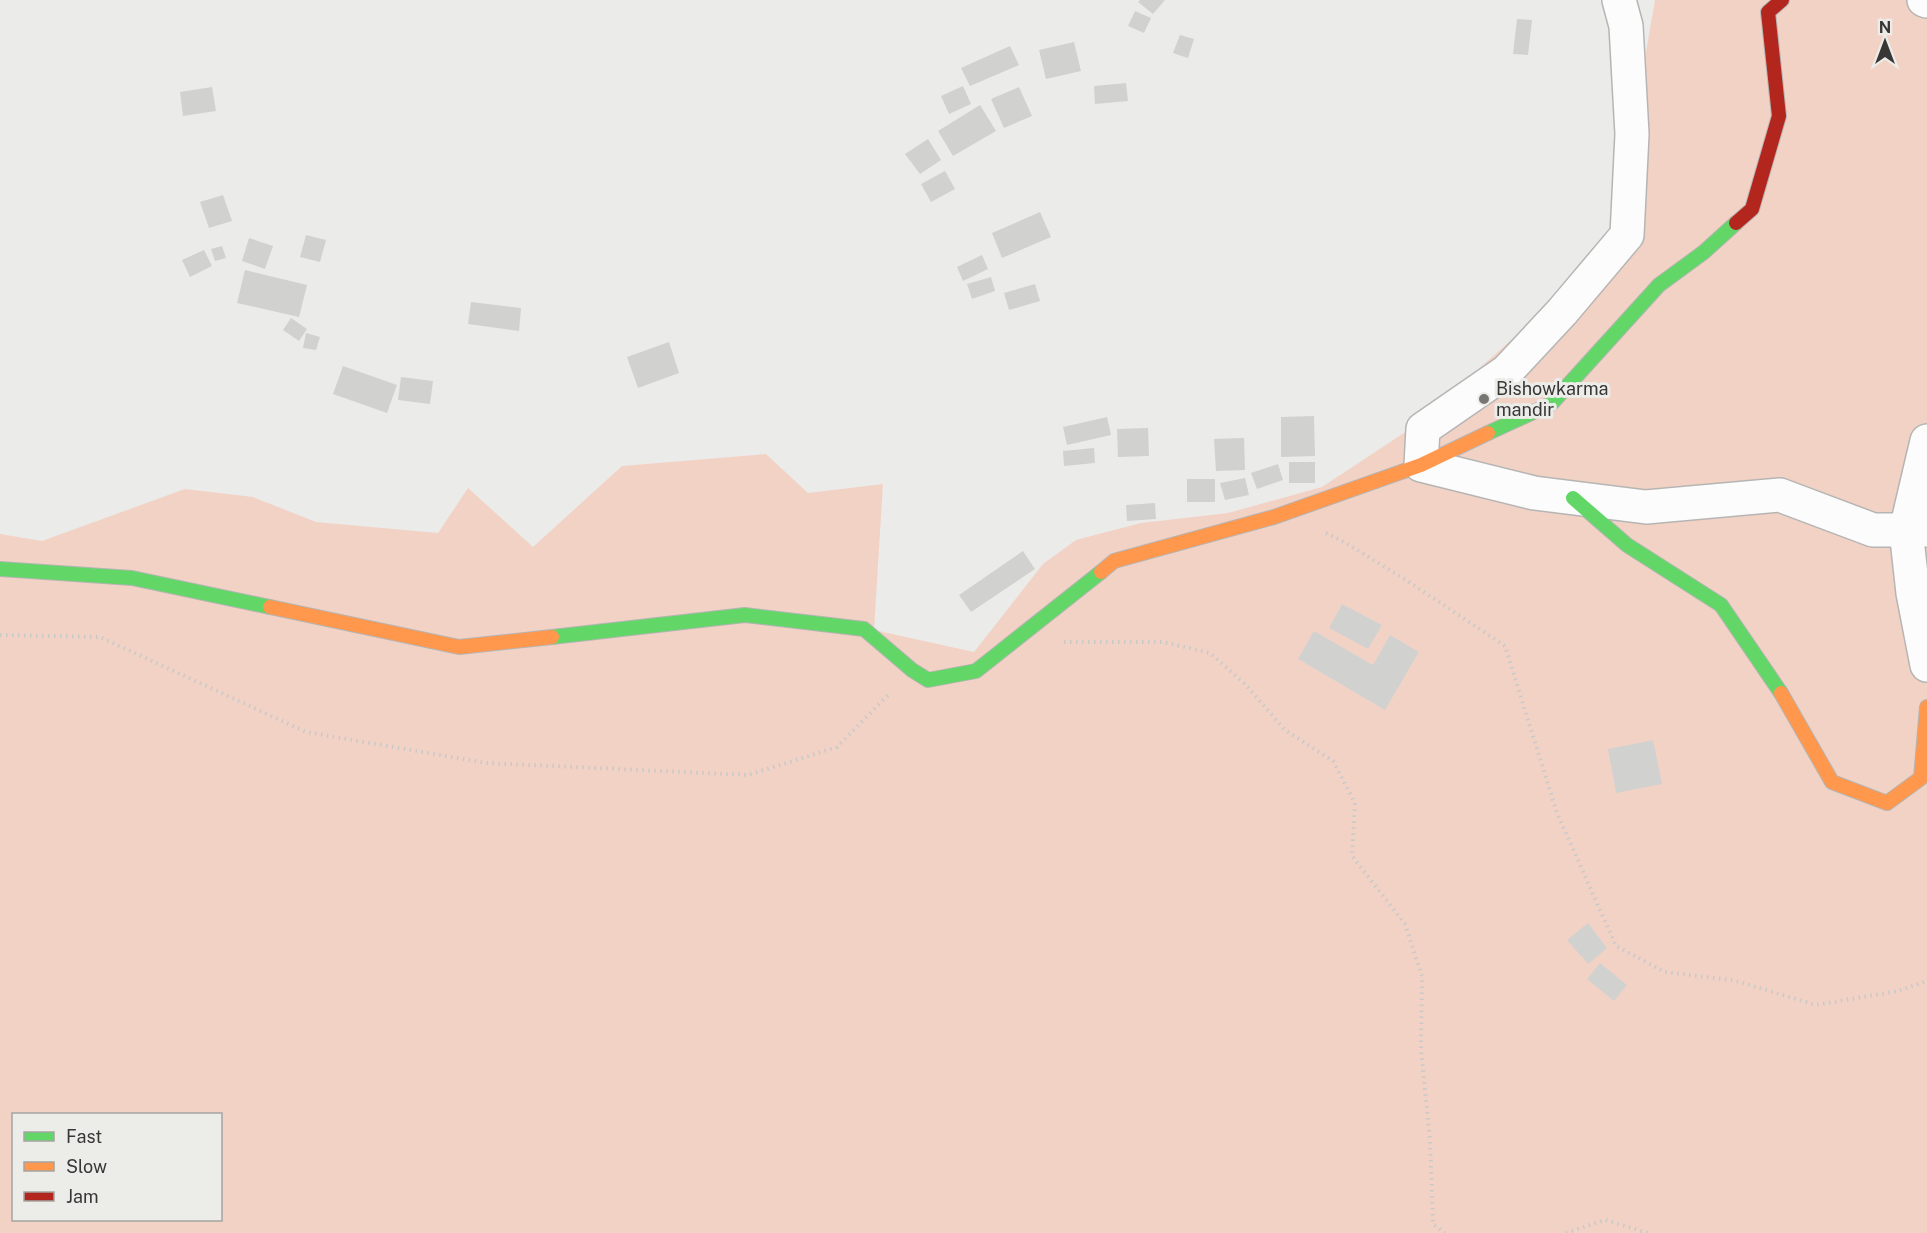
<svg xmlns="http://www.w3.org/2000/svg" width="1927" height="1233" font-family="'Public Sans',sans-serif">
<style>
.green{fill:#f3d2c6;fill-rule:evenodd}
.building{fill:#d1d2d0}
.lines{fill:none;stroke-linecap:round;stroke-linejoin:round}
.street-casing{stroke:#b5b5b4;stroke-width:36}
.fast-casing{stroke:#b5b5b4;stroke-width:16}
.slow-casing{stroke:#b5b5b4;stroke-width:16}
.jam-casing{stroke:#b5b5b4;stroke-width:16}
.path{stroke:#c9c9c8;stroke-width:4;stroke-dasharray:1.5 4.5;stroke-linecap:butt}
.street{stroke:#fcfcfc;stroke-width:33}
.fast{stroke:#63d668;stroke-width:14}
.slow{stroke:#ff974d;stroke-width:14}
.jam{stroke:#b3261e;stroke-width:14}
.poi-dot{fill:#777675;stroke:#ecece8;stroke-width:2}
.labels{text-anchor:middle;stroke-width:6;stroke-linejoin:round;paint-order:stroke}
.poi-label{font-size:18px;fill:#383736;stroke:#ecece8;text-anchor:start}
</style>
<rect width="100%" height="100%" fill="#ebebe9"/>
<path class="green" d="M1655,0H1927V1233H0V534L42,541L185,489L253,497L316,522L438,533L468,488L533,547L622,466L766,454L808,493L883,484L874,630L974,652L1043,564L1076,540L1141,523L1228,513L1322,487L1416,425L1510,341L1619,250L1641,81ZM14,1114H220V1220H14Z"/>
<g class="building">
<path d="M1140,0H1165L1153,14L1138,2Z"/>
<path d="M1135,11L1151,18L1144,33L1128,26Z"/>
<path d="M1517,19L1532,20L1528,55L1513,54Z"/>
<path d="M1180,35L1194,39L1188,58L1173,53Z"/>
<path d="M1074,42L1081,71L1046,79L1039,50Z"/>
<path d="M1010,46L1019,65L970,86L961,68Z"/>
<path d="M1126,83L1128,101L1095,104L1094,86Z"/>
<path d="M963,86L971,104L949,114L941,96Z"/>
<path d="M212,87L216,111L183,116L180,92Z"/>
<path d="M1019,87L1032,116L1004,128L991,99Z"/>
<path d="M980,105L996,131L953,156L938,131Z"/>
<path d="M928,139L941,160L920,174L905,154Z"/>
<path d="M945,171L955,189L931,202L921,184Z"/>
<path d="M223,195L232,221L209,228L200,202Z"/>
<path d="M1040,212L1051,237L1002,258L992,233Z"/>
<path d="M306,235L326,240L320,262L300,257Z"/>
<path d="M249,238L273,246L265,269L242,261Z"/>
<path d="M222,246L226,258L215,261L211,249Z"/>
<path d="M204,250L212,266L190,277L182,260Z"/>
<path d="M982,255L988,269L963,281L957,267Z"/>
<path d="M245,270L307,285L299,317L237,303Z"/>
<path d="M991,277L995,291L972,299L967,284Z"/>
<path d="M1035,284L1040,301L1009,310L1004,293Z"/>
<path d="M471,302L521,308L519,331L468,324Z"/>
<path d="M291,318L307,329L299,341L283,330Z"/>
<path d="M306,333L320,337L316,350L303,348Z"/>
<path d="M669,342L679,373L638,388L627,357Z"/>
<path d="M343,366L397,385L387,413L333,394Z"/>
<path d="M401,377L433,381L430,404L398,400Z"/>
<path d="M1314,416L1315,456L1281,457V417Z"/>
<path d="M1107,417L1111,435L1067,445L1063,427Z"/>
<path d="M1148,428L1149,456L1118,457L1117,429Z"/>
<path d="M1244,438L1245,470L1216,471L1214,439Z"/>
<path d="M1094,448L1095,463L1064,466L1063,451Z"/>
<rect x="1289" y="462" width="26" height="21"/>
<path d="M1278,464L1283,480L1257,489L1251,473Z"/>
<path d="M1245,478L1249,495L1225,500L1220,483Z"/>
<rect x="1187" y="479" width="28" height="23"/>
<path d="M1155,503L1156,519L1127,521L1126,505Z"/>
<path d="M1023,551L1035,569L971,612L959,595Z"/>
<path d="M1342,604L1382,625L1368,649L1329,628Z"/>
<path d="M1314,631L1373,665L1390,635L1419,652L1385,710L1298,659Z"/>
<path d="M1653,740L1662,784L1616,793L1608,749Z"/>
<path d="M1588,923L1607,948L1588,964L1567,940Z"/>
<path d="M1600,963L1627,985L1614,1001L1587,979Z"/>
</g>
<g class="lines">
<defs>
<g id="street">
<path d="M1619,0L1626,26L1632,134L1627,235L1562,312L1507,371L1423,429L1421,465L1534,493L1646,507L1780,495L1873,530H1927"/>
<path d="M1924,0L1927,1"/>
<path d="M1927,441L1906,530L1913,593L1927,665"/>
</g>
<g id="fast">
<path d="M1488,433L1551,404L1659,285L1704,252L1736,223"/>
<path d="M1573,498L1627,545L1721,605L1781,693"/>
<path d="M0,569L132,578L270,607"/>
<path d="M552,637L745,615L864,629L912,670L928,680L976,671L1101,572"/>
</g>
<g id="slow">
<path d="M1101,572L1114,561L1274,517L1421,465L1488,433"/>
<path d="M270,607L459,647L552,637"/>
<path d="M1781,693L1832,782L1887,803L1921,778L1927,707"/>
</g>
<path id="jam" d="M1736,223L1752,209L1779,116L1768,12L1782,0"/>
</defs>
<use href="#street" class="street-casing"/>
<use href="#fast" class="fast-casing"/>
<use href="#slow" class="slow-casing"/>
<use href="#jam" class="jam-casing"/>
<g class="path">
<path d="M1326,533L1344,542L1406,580L1505,646L1557,813L1616,946L1665,972L1736,981L1816,1005L1898,991L1927,981"/>
<path d="M0,635L100,637L306,732L486,763L748,775L837,747L890,693"/>
<path d="M1064,642H1163L1210,653L1245,684L1285,730L1333,761L1355,803L1352,856L1405,924L1422,976L1421,1050L1430,1139L1433,1224L1445,1233"/>
<path d="M1566,1233L1605,1220L1648,1233"/>
</g>
<use href="#street" class="street"/>
<use href="#fast" class="fast"/>
<use href="#slow" class="slow"/>
<use href="#jam" class="jam"/>
</g>
<circle class="poi-dot" cx="1484" cy="399" r="6"/>
<g class="labels">
<g class="poi-label">
<text x="1496" y="395">Bishowkarma<tspan x="1496" dy="21">mandir</tspan></text>
</g>
</g>
<rect x="12" y="1113" width="210" height="108" fill="#ecece8" stroke="#a4a4a1" stroke-width="1.5"/>
<rect x="24" y="1132" width="30" height="9" fill="#63d668" stroke="#a4a4a1" stroke-width="1.5"/>
<text x="66" y="1143" font-size="18" fill="#383736">Fast</text>
<rect x="24" y="1162" width="30" height="9" fill="#ff974d" stroke="#a4a4a1" stroke-width="1.5"/>
<text x="66" y="1173" font-size="18" fill="#383736">Slow</text>
<rect x="24" y="1192" width="30" height="9" fill="#b3261e" stroke="#a4a4a1" stroke-width="1.5"/>
<text x="66" y="1203" font-size="18" fill="#383736">Jam</text>
<g transform="translate(1885 42)" stroke="#ecece8" stroke-width="4.5" paint-order="stroke">
<path d="M0-4.5L10 22L0 15L-10 22Z" fill="#383736"/>
<text y="-9" font-size="16" font-weight="bold" text-anchor="middle" fill="#383736">N</text>
</g>
</svg>
